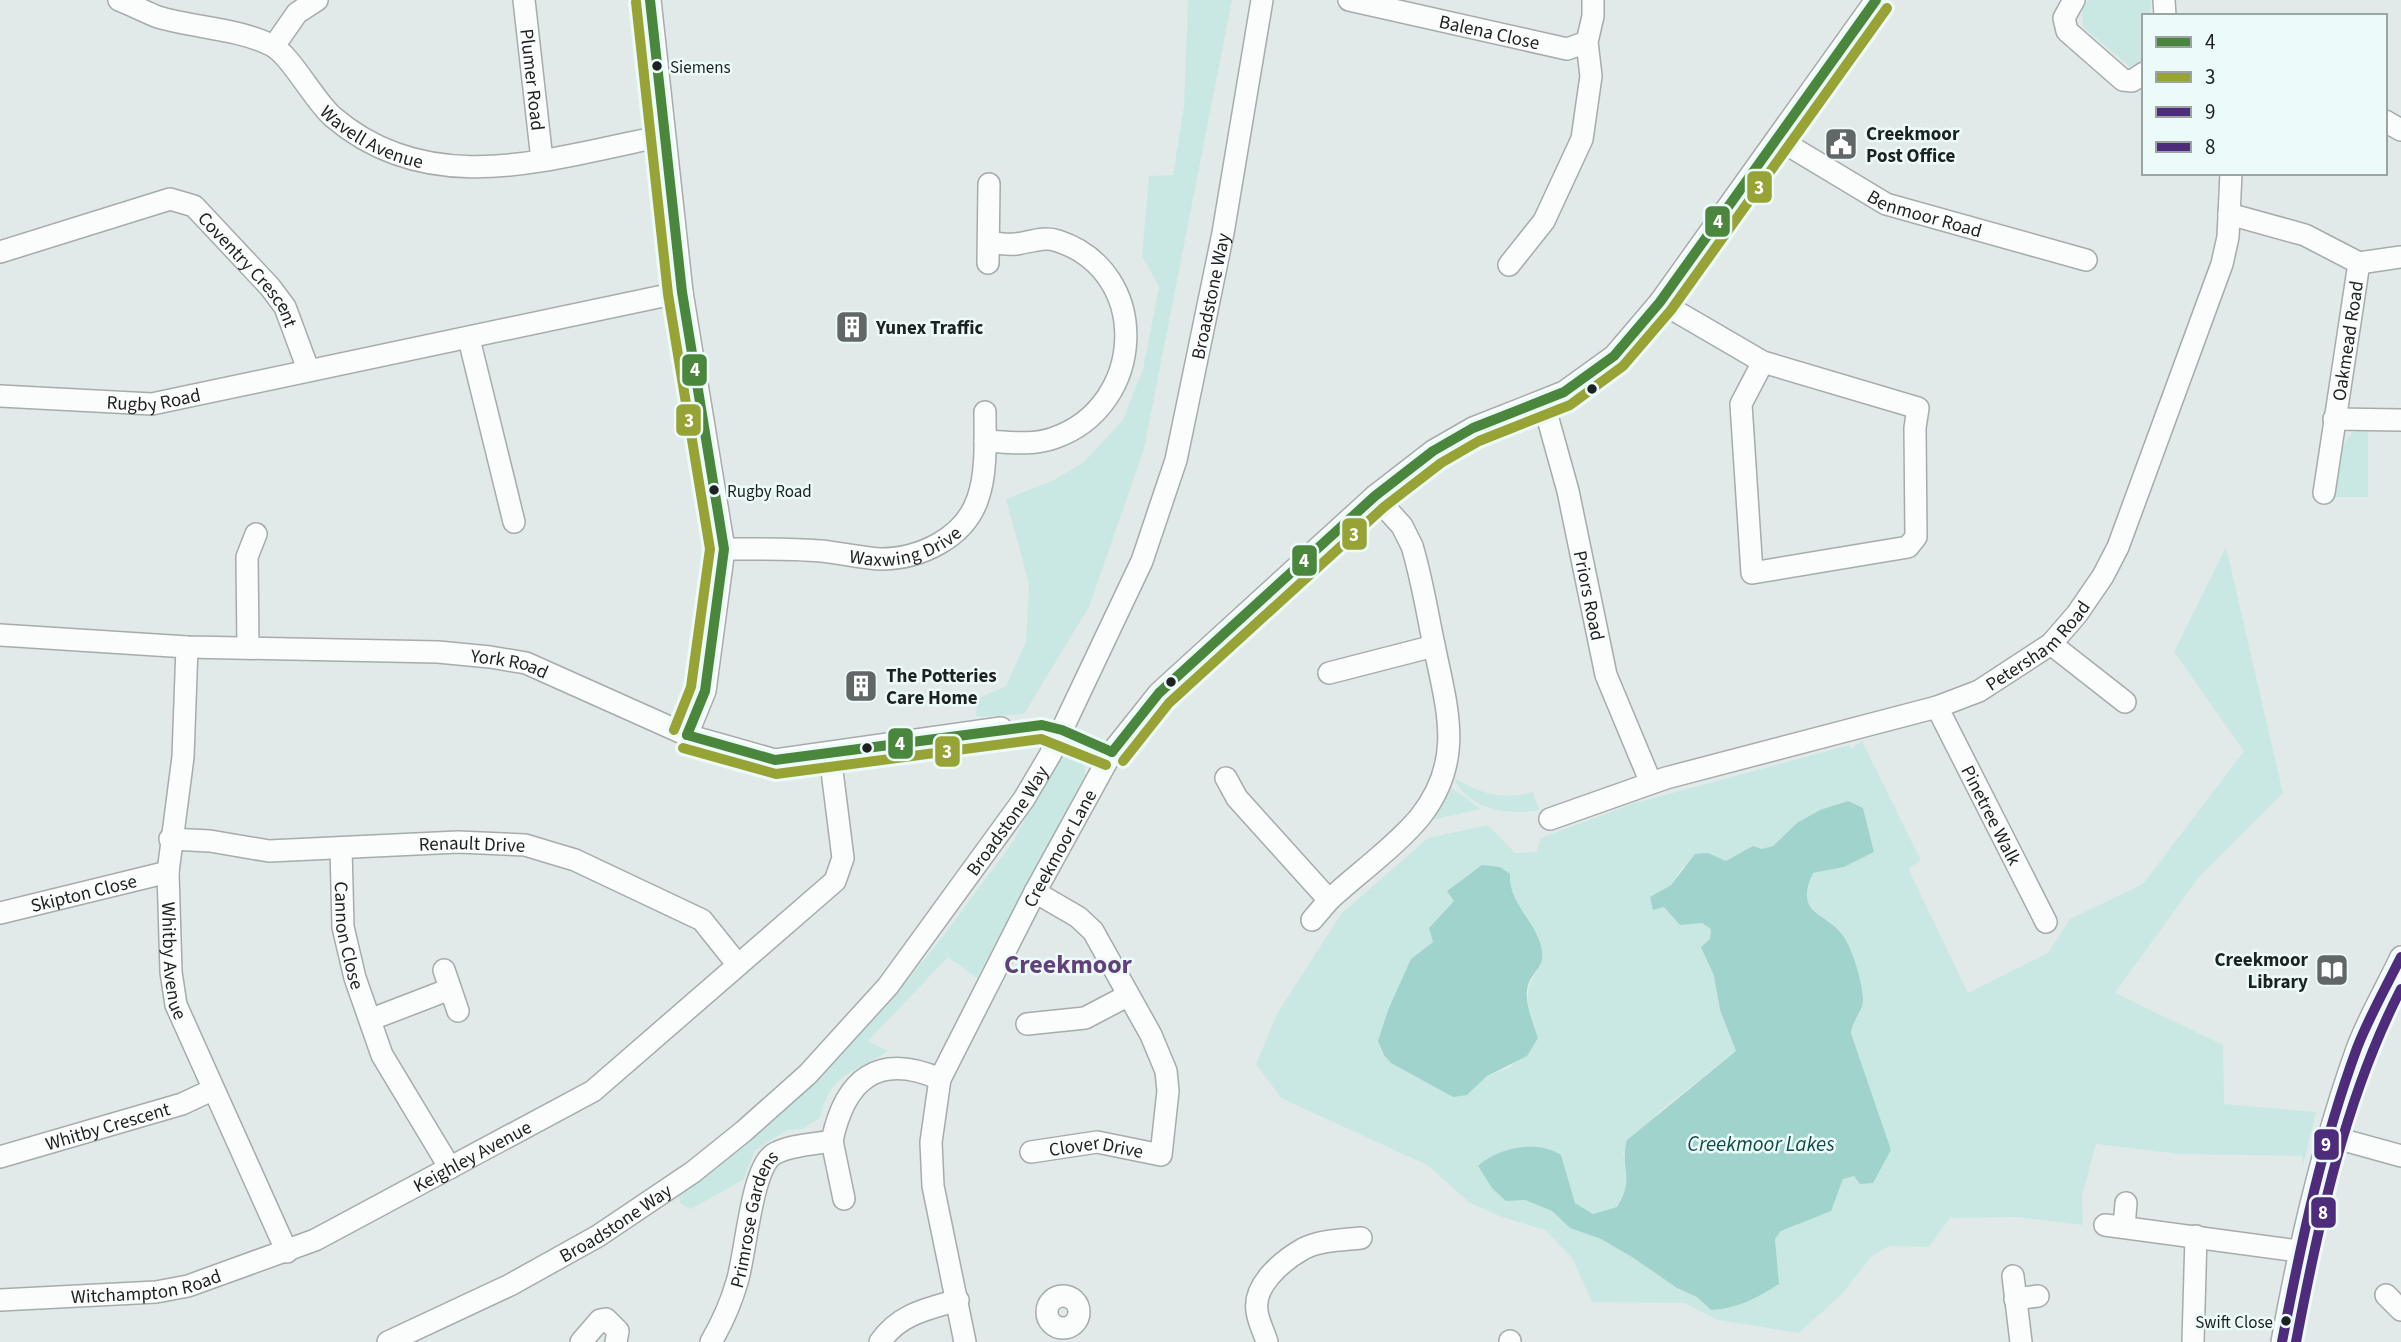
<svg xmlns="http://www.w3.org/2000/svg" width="2401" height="1342" font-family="'Source Sans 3',sans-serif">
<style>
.green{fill:#c9e8e4;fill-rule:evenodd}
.water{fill:#a1d3cd}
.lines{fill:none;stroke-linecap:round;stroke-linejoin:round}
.minor-casing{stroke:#a6abab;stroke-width:24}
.minor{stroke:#fbfcfc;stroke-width:21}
.bus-1-casing{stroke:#ecfbf9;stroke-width:16}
.bus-2-casing{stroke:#ecfbf9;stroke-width:16}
.bus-3-casing{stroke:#ecfbf9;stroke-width:16}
.bus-4-casing{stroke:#ecfbf9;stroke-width:16}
.bus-1{stroke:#4b863d;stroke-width:10}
.bus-2{stroke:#98a336;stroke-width:10}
.bus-3{stroke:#4e2b7b;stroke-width:10}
.bus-4{stroke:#4e2b7b;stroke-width:10}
.bus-dot{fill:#1c2121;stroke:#ecfbf9;stroke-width:2.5}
.labels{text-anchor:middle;stroke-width:5;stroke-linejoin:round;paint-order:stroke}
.bus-label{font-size:17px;fill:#1c2121;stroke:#ecfbf9;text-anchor:start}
.street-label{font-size:19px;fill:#1c2121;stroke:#ecfbf9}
.poi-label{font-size:19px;font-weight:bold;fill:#1c2121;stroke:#ecfbf9;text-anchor:start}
.water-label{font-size:21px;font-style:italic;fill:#114d48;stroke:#ecfbf9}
.district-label{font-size:26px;font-weight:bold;fill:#62417b;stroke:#ecfbf9}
.line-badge{stroke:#ecfbf9;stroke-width:2.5}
.badge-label{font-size:19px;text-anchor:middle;font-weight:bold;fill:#fff}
</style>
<rect width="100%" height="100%" fill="#e2eae9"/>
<g class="green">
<path d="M1188,0H1232L1144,449L1089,607L1024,714L976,717L977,699L1006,686L1026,641L1029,584L1006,499L1054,480L1084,462L1123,420L1143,369L1159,287L1142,256L1149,176L1173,175L1184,106Z"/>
<path d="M2088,0H2151L2150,16H2144V67L2131,68L2083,27L2082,8Z"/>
<path d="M2368,429V497H2335L2344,443L2353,432Z"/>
<path d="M2226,547L2283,793L2198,878L2115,993L2223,1045L2224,1104L2316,1112L2303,1166L2302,1156L2180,1154L2096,1144L2082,1196L2083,1225L2017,1217L1950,1218L1929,1247L1889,1246L1872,1256L1841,1295L1799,1333L1718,1320L1684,1303L1592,1302L1572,1258L1545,1230L1502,1217L1470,1203L1427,1165L1281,1098L1256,1064L1278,1012L1341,914L1428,838L1488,825L1515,853L1537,852L1540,838L1635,803L1850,745L1851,749L1862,741L1921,861L1908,868L1968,993L2048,953L2070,919L2143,884L2244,751L2174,652ZM1863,808L1874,852L1844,867L1813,873C1793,916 1827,910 1844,937C1853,951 1862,981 1863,998C1864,1011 1852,1020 1851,1033L1891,1150L1854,1176L1843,1179L1833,1200L1796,1226L1781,1231L1775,1239L1779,1284C1758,1298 1736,1309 1711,1310L1697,1297L1677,1288L1632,1257L1601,1239L1570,1228L1552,1211L1525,1200L1561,1155L1575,1203L1593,1214L1617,1207C1628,1188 1630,1174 1623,1153L1661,1110L1736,1051L1720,1010L1714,976L1702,947L1710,939L1711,929L1702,923L1680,925L1672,912L1650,897L1671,885L1682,868L1708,853L1726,861L1773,846L1784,836ZM1509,886L1527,922L1538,935L1541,966C1519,993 1529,1007 1538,1037L1509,1068L1487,1076L1467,1095L1378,1041L1388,1010L1411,959L1434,942L1429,928L1454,901Z"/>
<path d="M1066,744C1082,751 1086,758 1085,776L977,978L948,957L868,1041L888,1051C855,1072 829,1074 820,1118L803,1129L787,1130L755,1150L743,1180L691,1209L681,1204L678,1193L814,1082L884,1007L944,935L1012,843Z"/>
<path d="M1454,778C1479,793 1504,801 1533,792L1539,810C1509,816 1468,810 1454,778Z"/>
<path d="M1449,786L1481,809L1432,820Z"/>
</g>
<g class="water">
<path d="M1848,801L1863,808L1874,852L1844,867L1813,873C1793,916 1827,911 1844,937C1853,951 1862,981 1863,998C1864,1011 1852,1020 1851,1033L1891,1150L1873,1183L1860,1184L1854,1176L1843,1179L1831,1211L1781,1231L1775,1239L1779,1284C1758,1298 1736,1309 1711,1310L1697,1297L1677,1288L1632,1257L1601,1239L1570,1228L1552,1211L1525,1200L1506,1201L1492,1188L1478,1166C1498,1148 1537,1139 1561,1155L1575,1203L1593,1214L1617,1207C1636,1176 1619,1168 1627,1140L1736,1051L1720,1010L1714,976L1701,947L1710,939L1711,929L1702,923L1680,925L1664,907L1653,910L1650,897L1671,885L1695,854L1708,853L1726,861L1753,846L1762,849L1773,846L1797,823L1820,810Z"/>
<path d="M1482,865L1500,867L1510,874C1508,905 1539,923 1542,952C1544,966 1536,969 1530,980C1521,997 1533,1021 1538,1038L1527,1056L1487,1076L1467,1095L1453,1097L1391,1063L1384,1055L1378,1041L1388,1010L1411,959L1433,942L1429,928L1454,901L1447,891Z"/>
</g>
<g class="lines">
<defs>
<g id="minor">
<path id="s1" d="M119,0C132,5 145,12 158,17C195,28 236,28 271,45C291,55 314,101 333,117C431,201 552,158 663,136"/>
<path id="s2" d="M524,0L542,160"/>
<path d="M650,0L682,292L724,549L705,691L687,735"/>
<path id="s3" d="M1349,0L1567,49L1587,42"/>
<path d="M2074,0L2064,18L2067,31L2123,80L2132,81L2144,73"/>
<path d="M2164,0L2165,16"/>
<path d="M274,46L297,13L317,0"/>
<path d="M2385,121L2401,130"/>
<path id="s4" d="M1778,139L1886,204L2086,260"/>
<path d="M2229,214L2305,235L2359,263L2401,257"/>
<path id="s5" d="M0,252L170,199L194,206L270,287L285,307L308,369"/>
<path d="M988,263L989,184"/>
<path d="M1509,265L1544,221L1582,139L1591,76L1587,42L1593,16V0"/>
<path d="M1660,302L1763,362L1918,408L1915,428L1916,537L1908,547L1752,573L1741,404L1763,362"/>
<path d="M469,339L514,522"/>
<path id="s6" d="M0,396L152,404L682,292"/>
<path id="s7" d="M1543,401L1568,491L1606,675L1651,783"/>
<path d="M2334,419L2401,420"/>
<path d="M985,441C1007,442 1032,446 1054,438C1146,406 1152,272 1058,241C1043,236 1031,242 1016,244C1008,245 998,243 989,243"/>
<path id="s8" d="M2324,493L2359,263"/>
<path id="s9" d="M724,549C756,549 789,548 821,551C841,553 860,558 880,559C920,559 965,538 978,498C987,472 985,439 985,412"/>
<path id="s10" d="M0,635L187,647L438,652L490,657L526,663L687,735L775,760L1001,728"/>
<path d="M2051,644L2125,702"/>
<path id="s11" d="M187,647L183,757L168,872L171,972L176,1005L287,1252"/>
<path d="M248,648L247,557L256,534"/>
<path d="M1329,673L1434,646"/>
<path id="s12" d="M1937,707L2046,922"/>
<path d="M1226,778L1237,798L1329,900C1356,875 1397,845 1420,817C1465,760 1447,709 1434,645C1427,612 1422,579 1412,546L1402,526L1375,496"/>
<path id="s13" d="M1550,819L1666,778L1937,707L1979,691L2051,644L2077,614L2103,576L2118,547L2222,264L2228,237L2231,173"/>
<path id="s14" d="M170,839L210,841L269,851L458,842L525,845L575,860L702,920L738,965"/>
<path id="s15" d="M341,848L343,927L355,978L382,1055L450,1168"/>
<path id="s16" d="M0,913L168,872"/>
<path d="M1312,920L1329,900"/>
<path d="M444,970L458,1011"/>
<path d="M372,1019L450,989"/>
<path d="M1027,1024L1085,1018L1127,996"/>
<path d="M2329,1136L2401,1156"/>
<path d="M832,1141L844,1199"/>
<path id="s17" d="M1031,1152L1097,1142L1161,1155L1168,1091L1166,1071L1151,1035L1093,931L1078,917L1035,892"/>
<path id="s18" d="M0,1157L182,1104L212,1090"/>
<path d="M2105,1225L2298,1251"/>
<path d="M2124,1227L2126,1203"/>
<path d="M2013,1276L2021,1342"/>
<path d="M2386,1295L2401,1310"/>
<circle cx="1063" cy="1312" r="16"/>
<path d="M2015,1299L2038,1296"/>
<path id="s19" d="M0,1300L156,1292L188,1286L315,1240L593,1091L835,881L843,858L830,755"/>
<path id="s20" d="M388,1342L510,1285L598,1236L693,1172L744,1131L808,1074L888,986L1024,799L1050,755L1142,561L1176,460L1223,233L1262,0"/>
<path d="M581,1342L600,1320L606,1319L618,1331L616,1342"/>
<path id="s21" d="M711,1342C722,1323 731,1303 737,1282C746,1254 751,1168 774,1154C789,1145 815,1144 832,1141C845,1079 878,1052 940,1079"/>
<path d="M880,1342C899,1314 927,1309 958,1300"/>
<path id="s22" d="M965,1342L933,1186L931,1142L940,1079L1035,892L1112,752L1159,693L1375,496L1433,451L1473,428L1564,392L1614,356L1660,302L1876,0"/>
<path d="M1267,1342C1264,1332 1258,1321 1257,1311C1253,1285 1282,1261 1303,1249C1320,1240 1342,1240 1361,1238"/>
<path d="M1510,1342V1341"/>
<path d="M2193,1342L2196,1236"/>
<path d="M2282,1342C2300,1242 2323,1144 2357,1049C2369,1017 2387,987 2401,957"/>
</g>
</defs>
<use href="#minor" class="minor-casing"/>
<use href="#minor" class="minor"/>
<defs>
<g id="bus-1">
<path d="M650,0L682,292L724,549L705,691L687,735"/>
<path d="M687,735L775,760L1042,725L1062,730L1112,752"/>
<path d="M1112,752L1159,693L1375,496L1433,451L1473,428L1564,392L1614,356L1660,302L1876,0"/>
</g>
<g id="bus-2">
<path d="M636,2L668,294L710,549L691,687L674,730"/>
<path d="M683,748L776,774L1041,739L1106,765"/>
<path d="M1123,761L1169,703L1384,507L1441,463L1479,441L1570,405L1623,366L1671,310L1887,8"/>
</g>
<path id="bus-3" d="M2282,1342C2301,1243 2322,1143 2357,1048C2369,1017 2386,987 2401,957"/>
<path id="bus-4" d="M2296,1342C2319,1221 2345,1098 2401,989"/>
</defs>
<use href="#bus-1" class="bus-1-casing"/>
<use href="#bus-2" class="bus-2-casing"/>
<use href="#bus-3" class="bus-3-casing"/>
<use href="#bus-4" class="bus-4-casing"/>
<use href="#bus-1" class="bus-1"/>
<use href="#bus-2" class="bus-2"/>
<use href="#bus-3" class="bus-3"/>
<use href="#bus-4" class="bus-4"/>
</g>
<defs>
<symbol id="civic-square" viewBox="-11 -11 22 22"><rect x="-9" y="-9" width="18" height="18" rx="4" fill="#616767" stroke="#ecfbf9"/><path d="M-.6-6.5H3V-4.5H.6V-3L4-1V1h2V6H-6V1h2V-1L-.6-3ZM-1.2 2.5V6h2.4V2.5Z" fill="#fff"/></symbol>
<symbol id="building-square" viewBox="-11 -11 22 22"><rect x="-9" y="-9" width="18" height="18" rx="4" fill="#616767" stroke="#ecfbf9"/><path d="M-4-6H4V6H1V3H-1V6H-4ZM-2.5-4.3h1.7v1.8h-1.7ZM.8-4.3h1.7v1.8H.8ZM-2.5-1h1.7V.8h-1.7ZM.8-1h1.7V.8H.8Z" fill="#fff"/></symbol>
<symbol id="library-square" viewBox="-11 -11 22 22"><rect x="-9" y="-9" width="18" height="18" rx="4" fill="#616767" stroke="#ecfbf9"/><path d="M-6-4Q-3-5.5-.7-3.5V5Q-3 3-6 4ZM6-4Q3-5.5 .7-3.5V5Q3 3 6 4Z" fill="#fff"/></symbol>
</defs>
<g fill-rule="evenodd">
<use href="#civic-square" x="1822" y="125" width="38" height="38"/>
<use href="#building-square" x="833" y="308" width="38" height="38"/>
<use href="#building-square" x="842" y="667" width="38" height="38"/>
<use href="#library-square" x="2313" y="951" width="38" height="38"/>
</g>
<g class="bus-dot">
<circle cx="657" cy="66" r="6"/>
<circle cx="1592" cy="389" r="6"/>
<circle cx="714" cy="490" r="6"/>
<circle cx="1171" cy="682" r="6"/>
<circle cx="867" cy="748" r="6"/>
<circle cx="2286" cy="1321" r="6"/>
</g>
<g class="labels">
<g class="bus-label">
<text x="670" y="73">Siemens</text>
<text x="727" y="497">Rugby Road</text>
<text x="2273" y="1328" text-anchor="end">Swift Close</text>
</g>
<g class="street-label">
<text dy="7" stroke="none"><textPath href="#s3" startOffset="144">Balena Close</textPath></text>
<text dy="7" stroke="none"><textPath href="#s2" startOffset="80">Plumer Road</textPath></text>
<text dy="7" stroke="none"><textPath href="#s1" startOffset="299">Wavell Avenue</textPath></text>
<text dy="7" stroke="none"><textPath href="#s4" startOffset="166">Benmoor Road</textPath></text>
<text dy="7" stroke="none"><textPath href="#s5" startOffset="287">Coventry Crescent</textPath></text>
<text dy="7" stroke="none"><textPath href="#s20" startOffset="1391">Broadstone Way</textPath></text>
<text dy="7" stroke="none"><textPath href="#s8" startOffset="154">Oakmead Road</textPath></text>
<text dy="7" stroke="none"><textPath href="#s6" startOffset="154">Rugby Road</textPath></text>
<text dy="7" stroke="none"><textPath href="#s9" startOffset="184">Waxwing Drive</textPath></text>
<text dy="7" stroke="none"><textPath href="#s7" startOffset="200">Priors Road</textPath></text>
<text dy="7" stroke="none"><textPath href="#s13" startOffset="523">Petersham Road</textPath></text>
<text dy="7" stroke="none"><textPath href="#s10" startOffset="511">York Road</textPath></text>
<text dy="7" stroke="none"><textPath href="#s12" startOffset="121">Pinetree Walk</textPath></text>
<text dy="7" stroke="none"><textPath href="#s20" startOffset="824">Broadstone Way</textPath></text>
<text dy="7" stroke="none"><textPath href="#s14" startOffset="303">Renault Drive</textPath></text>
<text dy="7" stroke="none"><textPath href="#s22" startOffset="527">Creekmoor Lane</textPath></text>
<text dy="7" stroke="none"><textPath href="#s16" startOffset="86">Skipton Close</textPath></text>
<text dy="7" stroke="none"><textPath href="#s15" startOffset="88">Cannon Close</textPath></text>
<text dy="7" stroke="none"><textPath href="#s11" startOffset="315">Whitby Avenue</textPath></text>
<text dy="7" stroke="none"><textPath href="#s18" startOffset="112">Whitby Crescent</textPath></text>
<text dy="7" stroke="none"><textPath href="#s17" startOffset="66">Clover Drive</textPath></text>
<text dy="7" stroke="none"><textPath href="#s19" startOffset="502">Keighley Avenue</textPath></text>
<text dy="7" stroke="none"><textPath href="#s20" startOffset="257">Broadstone Way</textPath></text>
<text dy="7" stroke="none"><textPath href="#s21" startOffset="131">Primrose Gardens</textPath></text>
<text dy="7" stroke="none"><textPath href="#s19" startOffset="147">Witchampton Road</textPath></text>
</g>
<g class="poi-label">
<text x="1866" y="140">Creekmoor<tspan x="1866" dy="22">Post Office</tspan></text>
<text x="876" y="334">Yunex Traffic</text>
<text x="886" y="682">The Potteries<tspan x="886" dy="22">Care Home</tspan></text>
<text x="2308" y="966" text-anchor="end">Creekmoor<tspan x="2308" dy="22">Library</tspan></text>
</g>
<g class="water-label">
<text x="1761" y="1151">Creekmoor Lakes</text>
</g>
<g class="district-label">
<text x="1068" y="973">Creekmoor</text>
</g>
</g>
<g class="line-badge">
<rect x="1746" y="170" width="27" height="34" rx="7" fill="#98a336"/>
<rect x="1704" y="205" width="27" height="33" rx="7" fill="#4b863d"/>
<rect x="681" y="353" width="27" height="34" rx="7" fill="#4b863d"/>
<rect x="675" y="403" width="27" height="34" rx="7" fill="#98a336"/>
<rect x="1341" y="517" width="27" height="34" rx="7" fill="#98a336"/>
<rect x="1291" y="544" width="27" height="33" rx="7" fill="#4b863d"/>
<rect x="887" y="727" width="27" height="33" rx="7" fill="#4b863d"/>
<rect x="934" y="735" width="27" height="33" rx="7" fill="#98a336"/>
<rect x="2313" y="1128" width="27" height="33" rx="7" fill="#4e2b7b"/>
<rect x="2310" y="1196" width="27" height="33" rx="7" fill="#4e2b7b"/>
</g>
<g class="badge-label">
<text x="1759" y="194">3</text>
<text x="1718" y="228">4</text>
<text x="695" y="376">4</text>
<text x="689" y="427">3</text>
<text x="1354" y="541">3</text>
<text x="1304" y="567">4</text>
<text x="900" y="750">4</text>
<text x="947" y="758">3</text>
<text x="2326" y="1151">9</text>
<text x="2323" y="1219">8</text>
</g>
<rect x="2142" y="14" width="245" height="161" fill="#ecfbf9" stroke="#99a4a3" stroke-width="2"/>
<rect x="2156" y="37" width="35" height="10" fill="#4b863d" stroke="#99a4a3" stroke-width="2"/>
<text x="2205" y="49" font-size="21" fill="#1c2121">4</text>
<rect x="2156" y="72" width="35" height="10" fill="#98a336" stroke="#99a4a3" stroke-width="2"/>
<text x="2205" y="84" font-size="21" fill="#1c2121">3</text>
<rect x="2156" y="107" width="35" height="10" fill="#4e2b7b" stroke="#99a4a3" stroke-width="2"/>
<text x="2205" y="119" font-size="21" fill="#1c2121">9</text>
<rect x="2156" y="142" width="35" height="10" fill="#4e2b7b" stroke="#99a4a3" stroke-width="2"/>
<text x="2205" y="154" font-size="21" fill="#1c2121">8</text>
</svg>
